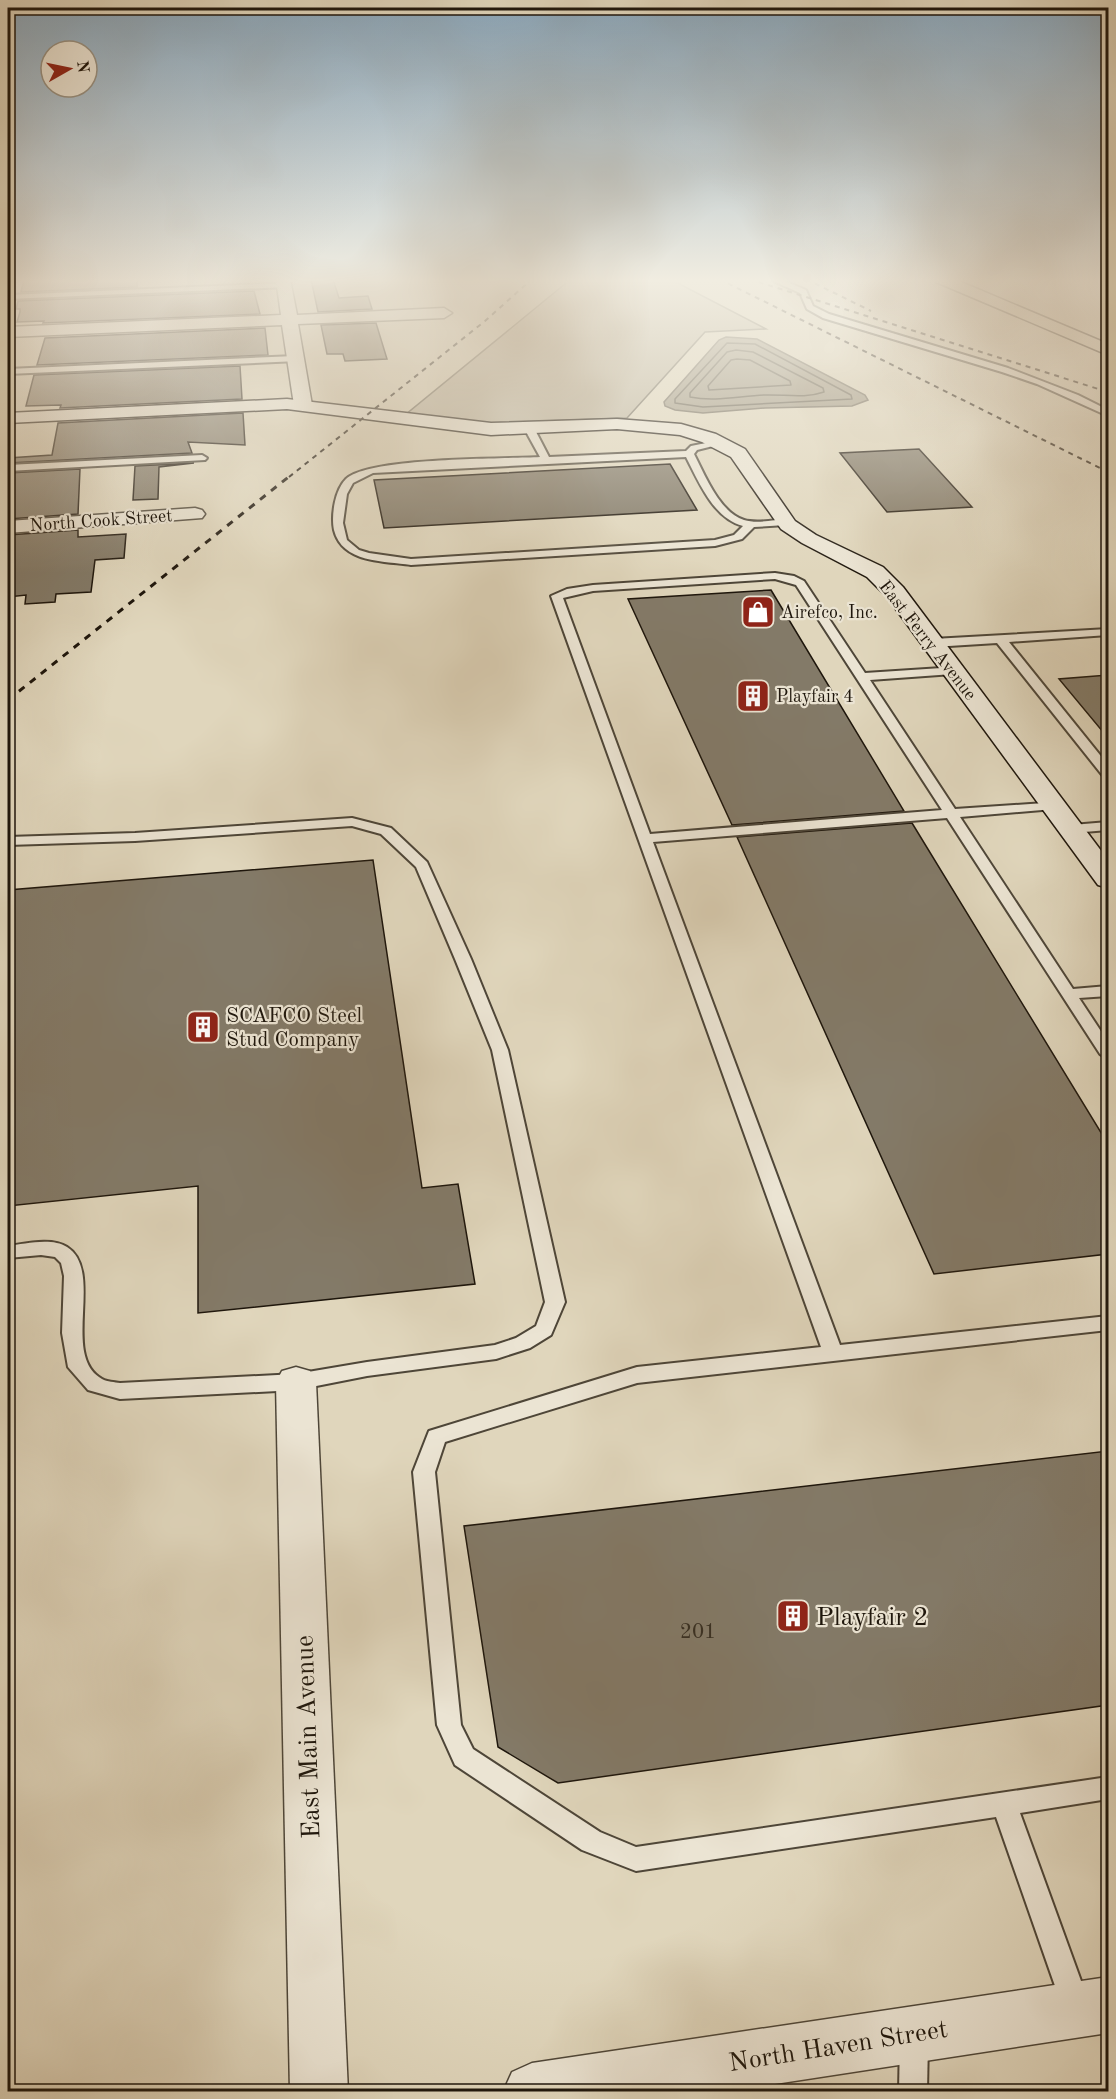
<svg xmlns="http://www.w3.org/2000/svg" width="1116" height="2099" font-family="'Old Standard TT',serif">
<style>
.green{fill:#bfb59e;stroke:#6e6655;stroke-width:1.5}
.water{fill:#9e9580;stroke:#6b6252;stroke-width:1.5}
.lines{fill:none;stroke-linecap:round;stroke-linejoin:round}
.shore{stroke:#5e5646;stroke-width:1.5}
.building{fill:#837a68;stroke:#1e160c;stroke-width:1.5}
.lane-casing{stroke:#4e4638;stroke-width:4}
.street-casing{stroke:#4e4638;stroke-width:3}
.secondary-casing{stroke:#1e160c;stroke-width:3}
.primary-casing{stroke:#1e160c;stroke-width:3}
.lane{fill:#ebe4d3;fill-rule:evenodd}
.street{fill:#ebe4d3;fill-rule:evenodd}
.secondary{fill:#ebe4d3;fill-rule:evenodd}
.primary{fill:#e0d6bc;fill-rule:evenodd}
.rail-far1{stroke:#1e160c;stroke-width:2;stroke-dasharray:5 5;stroke-linecap:butt}
.rail{stroke:#1e160c;stroke-width:3;stroke-dasharray:7 7;stroke-linecap:butt}
.labels{text-anchor:middle;stroke-width:4.5;stroke-linejoin:round;paint-order:stroke}
.far-street-label{font-size:18px;fill:#1e160c;stroke:#ebe4d3}
.far-poi-label{font-size:18px;fill:#1e160c;stroke:#ebe4d3;text-anchor:start}
.poi-label{font-size:21px;fill:#1e160c;stroke:#ebe4d3;text-anchor:start}
.near-number-label{font-size:21px;fill:#372f23}
.near-poi-label{font-size:26px;fill:#1e160c;stroke:#ebe4d3;text-anchor:start}
.near-street-label{font-size:26px;fill:#1e160c;stroke:#ebe4d3}
</style>
<rect width="100%" height="100%" fill="#e0d6bc"/>
<filter id="stains"><feTurbulence type="fractalNoise" baseFrequency=".00333" numOctaves="4"/><feColorMatrix values="0 0 0 0 .2 0 0 0 0 .09 0 0 0 0 .02 0 0 0 .5 -.17"/></filter>
<radialGradient id="worn" r=".72"><stop offset=".6" stop-color="#630" stop-opacity="0"/><stop offset="1" stop-color="#630" stop-opacity=".3"/></radialGradient>
<path class="green" d="M571,279H670L766,329L705,332L627,418L491,423L405,415Z"/>
<path class="water" d="M726,337L757,339L865,395L868,400L852,406L765,408L703,413L675,410L665,406L664,402L719,340Z"/>
<g class="lines">
<g class="shore">
<path d="M727,343L755,344L851,395L852,399L703,407L675,403V399Z"/>
<path d="M736,350L753,352L823,388L824,392C804,399 784,394 764,395C739,396 715,402 690,397V393L727,352Z"/>
<path d="M737,359L750,360L790,381L791,385L709,390L708,386L731,360Z"/>
</g>
</g>
<g class="building">
<path d="M24,279H137V287L21,292Z"/>
<path d="M311,279H333L339,298L368,296L372,309L318,312Z"/>
<path d="M254,291L260,314L43,323L44,321L17,322L20,312V309H16L18,301Z"/>
<path d="M376,323L387,359L345,361L343,354H327L321,325Z"/>
<path d="M265,328L268,355L37,365L45,338Z"/>
<path d="M240,366L242,399L60,408L61,405L26,406L34,375Z"/>
<path d="M243,413L245,445L188,442L192,453L8,463V458L52,455L58,423Z"/>
<path d="M919,449L972,507L887,512L840,453Z"/>
<path d="M194,463L159,467L158,499L133,500L135,466Z"/>
<path d="M670,464L697,510L384,528L374,480Z"/>
<path d="M80,469L78,514L8,519V473Z"/>
<path d="M78,530V537L126,534L124,558L95,560L91,592L56,594L55,602L25,604L26,595L8,597V535Z"/>
<path d="M771,590L904,811L732,825L628,599Z"/>
<path d="M1108,675V738L1059,679Z"/>
<path d="M912,823L1108,1144V1254L934,1274L737,837Z"/>
<path d="M373,860L422,1188L458,1184L475,1284L198,1313V1186L8,1206V890Z"/>
<path d="M1108,1451V1705L558,1783L498,1747L464,1526Z"/>
</g>
<g class="lines">
<defs>
<g id="lane">
<path d="M769,279H780L806,290L813,306L829,314L1008,368L1078,395L1108,410V416L1037,384L1002,372L823,318L807,309L800,293Z"/>
<path d="M284,283H287V287L8,299V295Z"/>
<path d="M295,356L299,359L298,361L8,374V369Z"/>
<path d="M529,425L534,428L549,457L686,451L691,446L721,440V444L697,450L694,454C705,475 719,512 744,520C757,524 773,520 786,519L791,522L786,525L754,527L742,539L715,546L411,565C384,561 342,563 334,530C331,515 335,490 346,479C368,457 504,459 540,457L524,428ZM686,457C699,482 713,518 743,526L734,535L715,540L411,559L369,553L359,550L347,540L343,523L347,494L353,483L373,473Z"/>
<path d="M202,455L207,458L205,460L8,471V465Z"/>
<path d="M775,573L794,576L804,581L865,673L957,667L959,670L953,674L870,680L955,809L1059,802L1061,805L1059,808L1054,809L960,817L1073,989L1108,986V996L1079,998L1108,1042V1059L1100,1054L947,818L653,842L840,1345L1108,1316V1330L637,1383L445,1442L435,1472L461,1725L473,1749L600,1832L636,1847L1108,1777V1799L1020,1813L1089,2003L1085,2013L1075,2017L1065,2013L1061,2003L996,1817L636,1871L582,1850L455,1765L437,1725L413,1472L429,1431L637,1367L821,1347L551,596L567,589L593,585ZM775,579L796,585L942,810L650,834L563,598L593,591Z"/>
<path d="M1108,629V635L1009,642L1108,765V777L1103,776L997,643L933,647L927,643L933,639Z"/>
<path d="M352,818L391,828L427,862L471,959L508,1050L565,1302L551,1335L530,1348L496,1359L367,1376L296,1390L120,1399L88,1390L68,1367L62,1333L64,1276L61,1263L55,1257L41,1255L8,1258V1246C24,1244 52,1237 67,1247C105,1271 60,1356 102,1379C107,1382 115,1382 120,1383L296,1374L367,1362L495,1345L516,1338L536,1326L545,1302L492,1050L455,959L416,867L381,834L352,826L135,841L8,845V837L135,833Z"/>
<path d="M1108,822V830L1072,833L1065,829L1072,825Z"/>
<path d="M914,2026L924,2030L928,2040L927,2092H899L900,2040L904,2030Z"/>
</g>
<g id="street">
<path d="M276,279H290L297,315L444,308L452,313L444,318L298,324L312,405L309,409H297L294,405L282,325L8,337V327L281,315Z"/>
<path d="M195,508L202,510L205,514L202,518L8,533V521Z"/>
<path d="M296,1367L310,1371L316,1382L348,2092H290L276,1382L282,1371Z"/>
<path d="M1108,1977V2033L723,2092H503L512,2072L532,2063Z"/>
</g>
<path id="secondary" d="M287,399L491,423L617,419L681,424L716,434L745,449L795,521L816,535L883,567L903,587L1108,860V888L1098,885L887,597L867,577L802,543L781,529L731,457L702,442L680,435L617,429L491,435L287,409L8,423V413Z"/>
<path id="primary" d="M934,279H954L1108,344V355L936,282Z"/>
</defs>
<use href="#lane" class="lane-casing"/>
<use href="#street" class="street-casing"/>
<use href="#secondary" class="secondary-casing"/>
<use href="#primary" class="primary-casing"/>
<use href="#lane" class="lane"/>
<use href="#street" class="street"/>
<use href="#secondary" class="secondary"/>
<use href="#primary" class="primary"/>
<g class="rail-far1">
<path d="M719,279L1108,472"/>
<path d="M749,279L1108,392"/>
<path d="M806,279L871,311"/>
<path d="M289,477L485,321L532,279"/>
</g>
<path class="rail" d="M8,700L291,475"/>
</g>
<linearGradient id="sky" x2="0" y2="1"><stop stop-color="#8aa8be"/><stop offset="0.49" stop-color="#f1ede1"/><stop offset="1" stop-color="#f1ede1" stop-opacity="0"/></linearGradient>
<rect width="1116" height="573" fill="url(#sky)"/>
<defs>
<symbol id="shop-square" viewBox="-11 -11 22 22"><rect x="-9" y="-9" width="18" height="18" rx="4" fill="#8f2418" stroke="#ebe4d3"/><path d="M-5-2.5h2.3a2.7 3.5 0 0 1 5.4 0H5L5.5 6h-11ZM-1.5-2.5h3a1.5 2.3 0 0 0-3 0Z" fill="#fff"/></symbol>
<symbol id="building-square" viewBox="-11 -11 22 22"><rect x="-9" y="-9" width="18" height="18" rx="4" fill="#8f2418" stroke="#ebe4d3"/><path d="M-4-6H4V6H1V3H-1V6H-4ZM-2.5-4.3h1.7v1.8h-1.7ZM.8-4.3h1.7v1.8H.8ZM-2.5-1h1.7V.8h-1.7ZM.8-1h1.7V.8H.8Z" fill="#fff"/></symbol>
</defs>
<g fill-rule="evenodd">
<use href="#shop-square" x="739" y="593" width="38" height="38"/>
<use href="#building-square" x="734" y="677" width="38" height="38"/>
<use href="#building-square" x="184" y="1008" width="38" height="38"/>
<use href="#building-square" x="774" y="1597" width="38" height="38"/>
</g>
<g class="labels">
<g class="far-street-label">
<text transform="translate(101 520) rotate(-4)" y="6">North Cook Street</text>
<text transform="translate(928 640) rotate(52)" y="6">East Ferry Avenue</text>
</g>
<g class="far-poi-label">
<text x="781" y="618">Airefco, Inc.</text>
<text x="776" y="702">Playfair 4</text>
</g>
<g class="poi-label">
<text x="226" y="1022">SCAFCO Steel<tspan x="226" dy="24">Stud Company</tspan></text>
</g>
<g class="near-number-label">
<text x="698" y="1638">201</text>
</g>
<g class="near-poi-label">
<text x="816" y="1625">Playfair 2</text>
</g>
<g class="near-street-label">
<text transform="translate(307 1737) rotate(-92)" y="9">East Main Avenue</text>
<text transform="translate(838 2045) rotate(-9)" y="9">North Haven Street</text>
</g>
</g>
<rect width="1116" height="2099" fill="none" stroke="#e0d6bc" stroke-width="30"/>
<rect x="9" y="9" width="1098" height="2081" fill="none" stroke="#1e160c" stroke-width="3"/>
<rect x="15" y="15" width="1086" height="2069" fill="none" stroke="#1e160c" stroke-width="1.5"/>
<g transform="translate(69 69) rotate(81)"><circle r="28" fill="#ebe4d3" stroke="#999283" stroke-width="1.5"/>
<path d="M0-4.5L10 22L0 15L-10 22Z" fill="#8f2418"/>
<text y="-9" font-size="16" font-weight="bold" text-anchor="middle" fill="#1e160c">N</text>
</g>
<rect width="100%" height="100%" filter="url(#stains)"/>
<rect width="100%" height="100%" fill="url(#worn)"/>
</svg>
